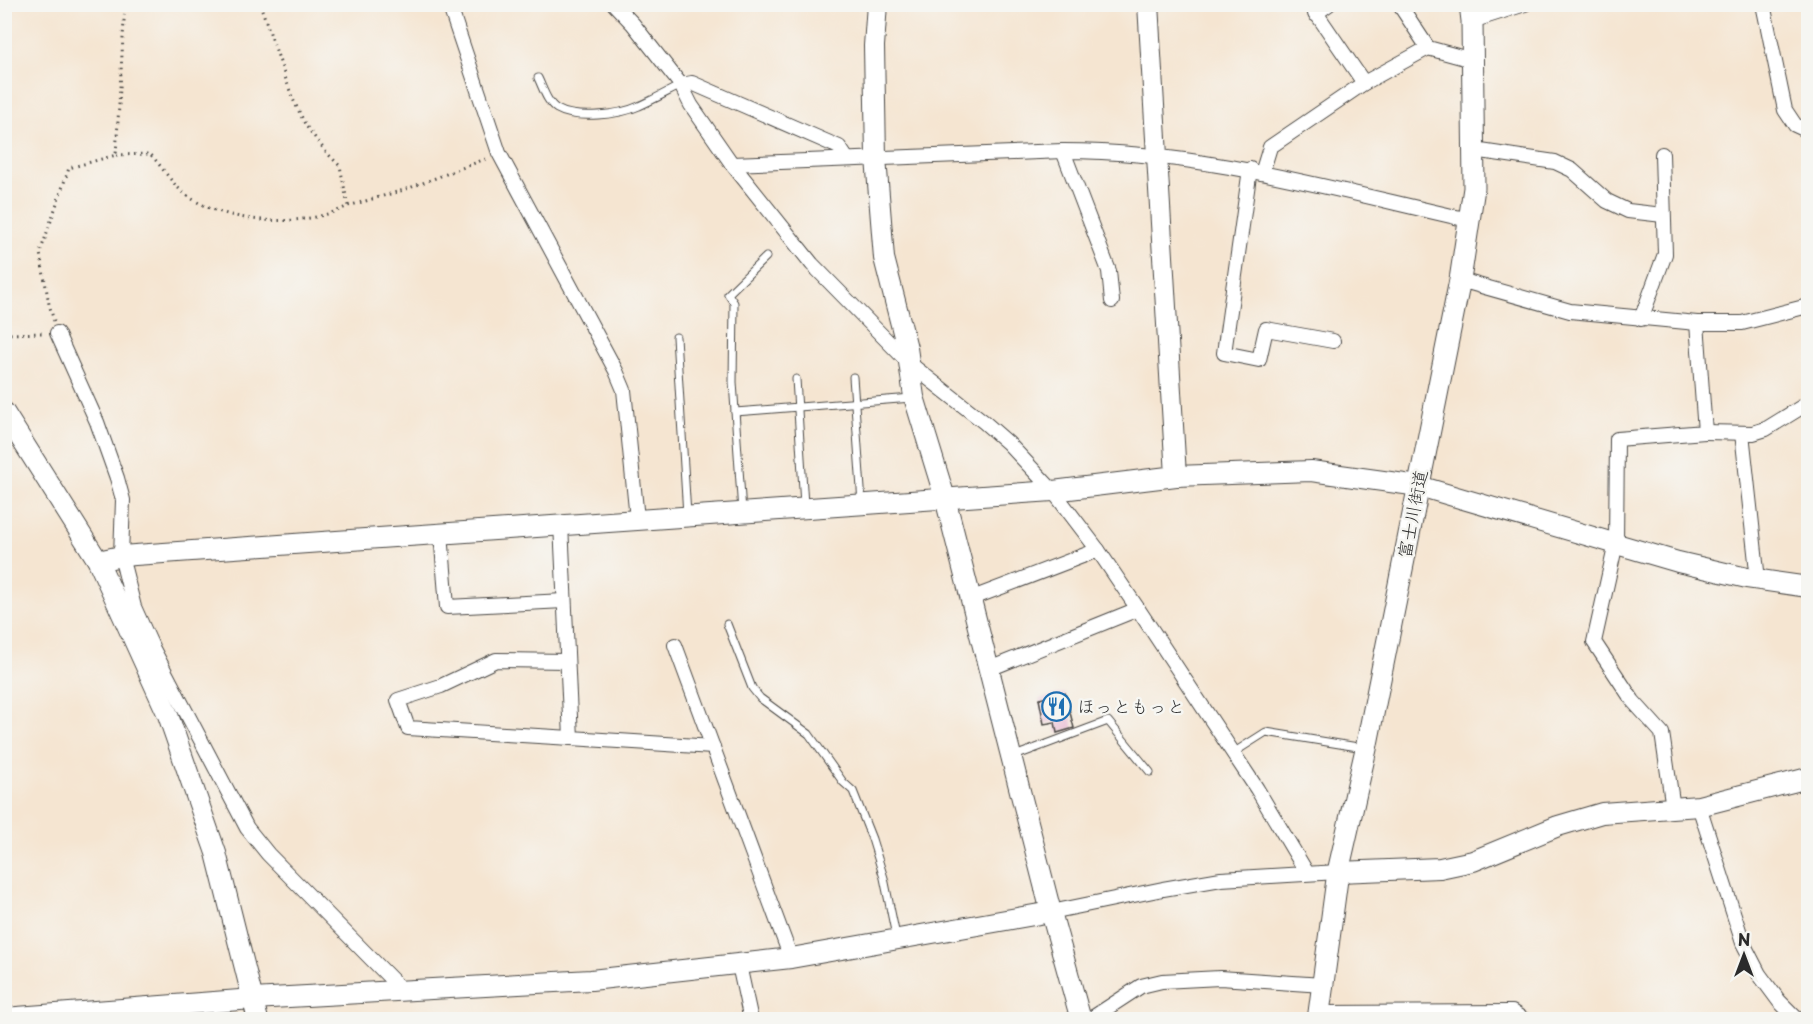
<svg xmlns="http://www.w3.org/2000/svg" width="1813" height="1024" font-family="'Playpen Sans','Klee One',sans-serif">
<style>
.building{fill:#e29fc4}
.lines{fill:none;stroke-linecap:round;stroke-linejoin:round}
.lane-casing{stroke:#494744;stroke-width:9}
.street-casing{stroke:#494744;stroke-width:16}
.secondary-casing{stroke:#494744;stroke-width:22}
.primary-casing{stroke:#494744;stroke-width:23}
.path{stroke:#494744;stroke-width:3;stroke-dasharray:1.5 4.5;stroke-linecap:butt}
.lane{stroke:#fff;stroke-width:7}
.street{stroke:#fff;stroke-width:14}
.secondary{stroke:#fff;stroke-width:20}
.primary{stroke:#fff;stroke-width:21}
.labels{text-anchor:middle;stroke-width:5;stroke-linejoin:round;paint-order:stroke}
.street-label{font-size:18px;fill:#2b2b2b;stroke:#f6f6f2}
.poi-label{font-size:18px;fill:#2b2b2b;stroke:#f6f6f2;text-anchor:start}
</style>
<rect width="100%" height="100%" fill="#f6f6f2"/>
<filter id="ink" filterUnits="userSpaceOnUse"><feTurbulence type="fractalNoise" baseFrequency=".0167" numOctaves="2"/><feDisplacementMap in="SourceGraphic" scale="12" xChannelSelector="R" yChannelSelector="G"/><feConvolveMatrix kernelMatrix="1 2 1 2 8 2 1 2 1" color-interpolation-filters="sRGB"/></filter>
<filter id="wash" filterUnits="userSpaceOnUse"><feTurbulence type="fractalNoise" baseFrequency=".008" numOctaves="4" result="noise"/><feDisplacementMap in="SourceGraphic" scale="24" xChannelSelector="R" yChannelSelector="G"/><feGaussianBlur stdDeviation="1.35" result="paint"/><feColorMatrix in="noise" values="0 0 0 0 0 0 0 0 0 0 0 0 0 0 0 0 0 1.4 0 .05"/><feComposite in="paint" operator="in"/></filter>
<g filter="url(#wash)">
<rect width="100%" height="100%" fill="#f5e5d1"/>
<g id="blocks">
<path class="building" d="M1065,693L1074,728L1057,733L1055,722L1044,724L1039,699Z"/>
</g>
</g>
<g filter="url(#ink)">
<use href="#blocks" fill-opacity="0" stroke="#494744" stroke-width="1.5"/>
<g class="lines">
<defs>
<g id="lane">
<path d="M538,78C543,88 547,103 557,109C576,120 620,115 639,106C653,100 667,92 681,85"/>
<path d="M676,337L687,515"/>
<path d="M853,377L862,503"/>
<path d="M796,379L804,505"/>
<path d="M735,412L912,398"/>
<path d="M742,512L733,382L734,303L728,294L766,257"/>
<path d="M727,624L752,688L760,698L809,734L843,782L853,791L872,839L884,878L896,936"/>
<path d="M1233,753L1266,732L1364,748"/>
<path d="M1012,757L1108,721L1150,772"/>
</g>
<g id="street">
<path d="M449,4L499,153L616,371L624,390L637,519"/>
<path d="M614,4L633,24L681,85L691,105L732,164L812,264L909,363L984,422L1008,443L1053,491L1098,550L1138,609L1257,789L1307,873"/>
<path d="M1310,4L1364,83"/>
<path d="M1399,4L1428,48L1472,60"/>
<path d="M1763,4L1785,110L1795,125L1808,131"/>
<path d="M1315,14L1329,4"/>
<path d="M1472,21L1525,4"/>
<path d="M681,85L692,83L839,147L847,159"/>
<path d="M1474,150L1555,162L1572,170L1607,201L1628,211L1663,215"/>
<path d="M1063,151L1109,271L1112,301"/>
<path d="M732,164L1063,151C1202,151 1335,190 1469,220"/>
<path d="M1250,169L1224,353L1259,360L1266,329L1333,341"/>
<path d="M1262,173L1270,147L1364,83L1428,48"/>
<path d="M1460,280L1570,311L1697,323H1742L1808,306"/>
<path d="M1641,319L1665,254L1662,154"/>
<path d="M57,333L97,422L117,478L123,500L121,556L134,607L153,649L247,828L268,854L402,990"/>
<path d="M1705,432L1753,433L1766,429L1805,405H1808"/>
<path d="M1742,433L1758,580"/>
<path d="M561,524L571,738L713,747"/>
<path d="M441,533L447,607L564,601"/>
<path d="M970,599L1098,550"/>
<path d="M675,645L791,958"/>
<path d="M567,661L496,660L441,686L398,700L408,728L571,738"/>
<path d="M989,669L1138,609"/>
<path d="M1699,806L1743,943L1759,974L1779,1001L1798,1020"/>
<path d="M1673,808L1662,733L1633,701L1594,642L1616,543L1617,439L1705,432L1697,323"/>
<path d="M1051,912L1163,889L1221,879L1338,872"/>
<path d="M739,965L751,1020"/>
<path d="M1319,1013L1512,1012L1524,1020"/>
<path d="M1089,1020L1141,986L1162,981L1220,978L1323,985"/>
</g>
<g id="secondary">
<path d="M877,4L874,46L876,158L884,258L907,348L914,397L945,498L1051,912L1081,1020"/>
<path d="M1148,4L1176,476"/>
<path d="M4,412L98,561L168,715L216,853L258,1020"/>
<path d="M98,561L121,556L1053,491L1176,476L1311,471L1419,486L1678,562L1747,578L1808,587"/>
<path d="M1338,872L1440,868L1473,861L1558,826L1602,813L1699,806L1808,778"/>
<path d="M4,1018L253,999L591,980L791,958L1051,912"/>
</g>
<path id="primary" d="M1318,1020L1338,872L1366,749L1460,280L1474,188L1472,21L1470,4"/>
</defs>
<use href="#lane" class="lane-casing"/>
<use href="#street" class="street-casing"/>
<use href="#secondary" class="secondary-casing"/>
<use href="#primary" class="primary-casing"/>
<g class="path">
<path d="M260,4L292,97L306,126L327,153L340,166L348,206"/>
<path d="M116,155L150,154C162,166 171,183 184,193C223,225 303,229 348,206L404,190L488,158"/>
<path d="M54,321L49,304L40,253L69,168L116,155L125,4"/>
<path d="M4,334L45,333"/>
</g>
<use href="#lane" class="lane"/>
<use href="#street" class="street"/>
<use href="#secondary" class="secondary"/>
<use href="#primary" class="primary"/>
</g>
</g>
<defs>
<symbol id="restaurant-ring" viewBox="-11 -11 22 22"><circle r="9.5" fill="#f6f6f2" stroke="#1f6fb2" stroke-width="1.5"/><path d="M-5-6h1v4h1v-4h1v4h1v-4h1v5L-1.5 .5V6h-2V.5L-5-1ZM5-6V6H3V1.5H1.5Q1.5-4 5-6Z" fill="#1f6fb2"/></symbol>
</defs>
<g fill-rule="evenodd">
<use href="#restaurant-ring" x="1040" y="690" width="33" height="33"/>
</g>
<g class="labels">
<g class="street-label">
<text transform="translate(1413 514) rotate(-79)" y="6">富士川街道</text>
</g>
<g class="poi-label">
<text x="1077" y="713">ほっともっと</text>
</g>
</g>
<rect width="1813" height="1024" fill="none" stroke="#f6f6f2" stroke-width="24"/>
<g transform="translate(1744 955)" stroke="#f6f6f2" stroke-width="4.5" paint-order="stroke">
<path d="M0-4.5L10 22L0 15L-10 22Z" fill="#2b2b2b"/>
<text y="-9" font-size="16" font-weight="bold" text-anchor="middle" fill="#2b2b2b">N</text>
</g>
</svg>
